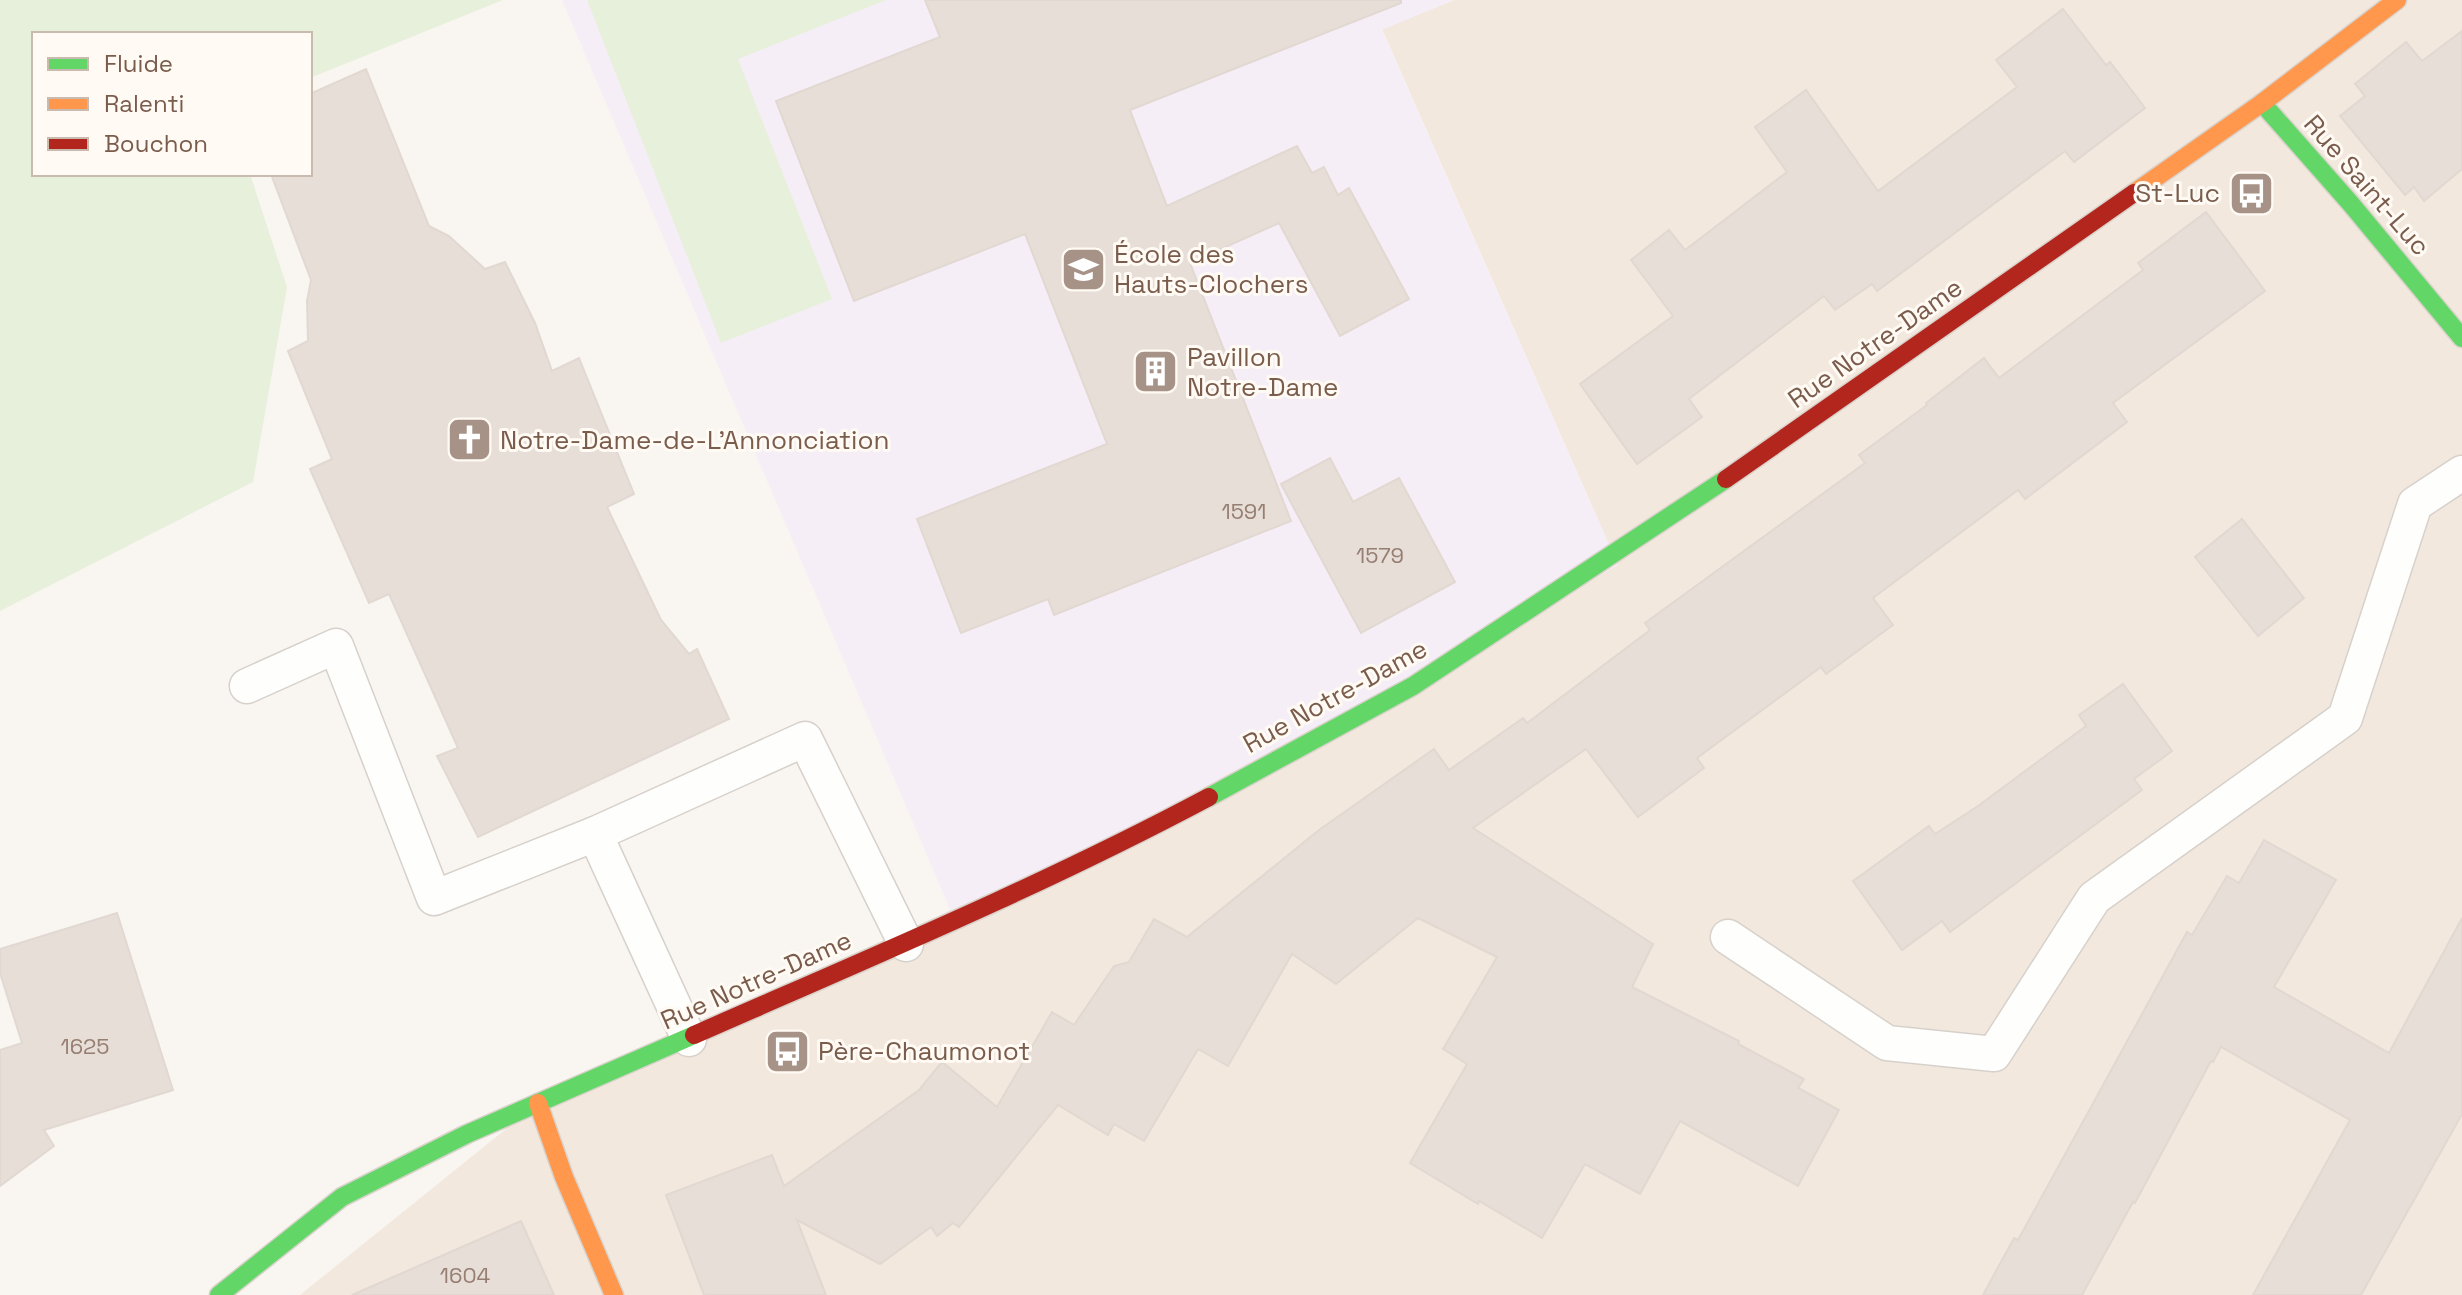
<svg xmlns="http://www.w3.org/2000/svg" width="2462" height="1295" font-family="'Space Grotesk',sans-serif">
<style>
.residential{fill:#f2e8de}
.education{fill:#f6eef6}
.green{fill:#e7f0db}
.building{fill:#e6ded7;stroke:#e2d8d2;stroke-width:2}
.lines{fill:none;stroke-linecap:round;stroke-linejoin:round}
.lane-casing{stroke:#d7d1cb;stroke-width:37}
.fast-casing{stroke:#d9d2cb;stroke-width:21}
.slow-casing{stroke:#d9d2cb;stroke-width:21}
.jam-casing{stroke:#d9d2cb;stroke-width:21}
.lane{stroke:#fefefd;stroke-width:34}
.fast{stroke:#63d668;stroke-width:18}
.slow{stroke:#ff974d;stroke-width:18}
.jam{stroke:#b3261e;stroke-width:18}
.labels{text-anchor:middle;stroke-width:6;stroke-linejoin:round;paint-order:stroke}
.number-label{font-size:22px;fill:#977e72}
.street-label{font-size:26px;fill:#7a5c4d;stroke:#fffaf3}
.poi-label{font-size:26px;fill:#7a5c4d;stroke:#fffaf3;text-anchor:start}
</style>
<rect width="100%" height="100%" fill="#f9f5f0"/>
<path class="residential" d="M1454,0H2462V1295H300L553,1091L906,944L1618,565L1382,29Z"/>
<path class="education" d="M562,0H1454L1382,30L1618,565L955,921Z"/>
<g class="green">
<path d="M0,0H503L310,78V34H34V174H250L287,287L253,482L0,611Z"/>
<path d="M587,0H886L738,59L832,299L721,343Z"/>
</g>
<g class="building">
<path d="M925,0H1401V3L1130,110L1167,206L1297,146L1312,173L1324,167L1338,195L1349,188L1409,299L1340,336L1279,223L1190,263L1291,521L1054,615L1048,599L961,633L917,519L1107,444L1025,234L854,301L776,101L940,37Z"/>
<path d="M2063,9L2106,65L2110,62L2145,108L2074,162L2065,151L1877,291L1872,284L1835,310L1824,296L1689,399L1702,417L1637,464L1580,384L1673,316L1631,260L1669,230L1685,250L1787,172L1755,127L1806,90L1878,191L2017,87L1996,60Z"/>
<path d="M2462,31V169L2424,201L2414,187L2405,195L2340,116L2365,96L2355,84L2406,42L2422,61Z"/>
<path d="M366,69L429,226L449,236L485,269L505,262L535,323L552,371L579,358L634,494L607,507L661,620L689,654L697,649L729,719L478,837L437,756L458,748L389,594L369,603L310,469L332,459L288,351L308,341L307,301L311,280L271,174H310V94Z"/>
<path d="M2206,212L2265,291L2113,403L2127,422L2025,499L2018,490L1873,598L1893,625L1826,674L1821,667L1697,758L1704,768L1638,817L1586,749L1473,828L1653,944L1632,987L1739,1041L1738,1044L1804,1079L1798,1088L1839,1110L1798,1186L1680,1121L1640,1194L1585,1164L1542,1238L1479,1201L1478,1204L1410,1163L1467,1064L1443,1049L1497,957L1418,918L1336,984L1292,954L1228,1066L1198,1049L1144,1141L1114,1124L1108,1135L1058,1105L959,1227L953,1223L937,1236L931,1227L880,1264L797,1220L826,1295H704L666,1195L772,1155L784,1186L919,1090L942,1062L997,1107L1052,1012L1074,1025L1114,966L1129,962L1154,919L1187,937L1319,830L1434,749L1449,770L1523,718L1527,723L1650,630L1645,623L1865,463L1859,455L1927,405L1926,403L1984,358L1999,378L2143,270L2138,263Z"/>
<path d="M1330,458L1353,502L1399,478L1455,582L1361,633L1281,484Z"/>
<path d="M2242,519L2304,598L2258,636L2195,557Z"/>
<path d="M2123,684L2172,751L2134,779L2142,790L1950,932L1942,921L1902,950L1853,881L1929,826L1935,834L1978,806L2086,726L2079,715Z"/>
<path d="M2264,840L2336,880L2274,987L2389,1053L2462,918V1114L2361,1295H2253L2350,1120L2221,1047L2213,1062L2211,1061L2135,1203L2133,1202L2082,1295H1983L2014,1238L2018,1240L2187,932L2192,935L2227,876L2239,883Z"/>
<path d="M117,913L173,1090L44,1130L54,1146L0,1186V1050L22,1043L0,973V949Z"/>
<path d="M521,1221L554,1295H352Z"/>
</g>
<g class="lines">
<defs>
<g id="lane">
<path d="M247,686L336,646L434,898L595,834L805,739L906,944"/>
<path d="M595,834L689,1039"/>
<path d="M1728,937L1887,1043L1994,1054L2094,898L2345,718L2415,504L2462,473"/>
</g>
<g id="fast">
<path d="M2262,103L2351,204L2462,338"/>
<path d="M1209,797L1413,686L1726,479"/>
<path d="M219,1295L342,1197L467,1134L694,1035"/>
</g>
<g id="slow">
<path d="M2134,193L2262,103L2397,0"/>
<path d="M538,1103L564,1177L614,1295"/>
</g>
<g id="jam">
<path d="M1726,479L2134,193"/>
<path d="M694,1035C867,959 1042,886 1209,797"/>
</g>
</defs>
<use href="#lane" class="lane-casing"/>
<use href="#fast" class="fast-casing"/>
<use href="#slow" class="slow-casing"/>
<use href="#jam" class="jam-casing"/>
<use href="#lane" class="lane"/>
<use href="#fast" class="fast"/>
<use href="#slow" class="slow"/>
<use href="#jam" class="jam"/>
</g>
<defs>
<symbol id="bus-square" viewBox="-11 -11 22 22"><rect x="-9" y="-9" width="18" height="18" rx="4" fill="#a69286" stroke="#fffaf3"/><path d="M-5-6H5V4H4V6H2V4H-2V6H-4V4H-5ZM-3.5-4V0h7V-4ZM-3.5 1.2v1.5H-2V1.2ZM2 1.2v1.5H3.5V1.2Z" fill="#fff"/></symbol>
<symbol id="school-square" viewBox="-11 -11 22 22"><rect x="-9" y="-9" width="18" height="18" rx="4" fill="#a69286" stroke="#fffaf3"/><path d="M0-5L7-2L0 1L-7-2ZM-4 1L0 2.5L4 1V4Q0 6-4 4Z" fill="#fff"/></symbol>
<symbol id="building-square" viewBox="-11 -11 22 22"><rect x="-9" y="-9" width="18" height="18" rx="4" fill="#a69286" stroke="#fffaf3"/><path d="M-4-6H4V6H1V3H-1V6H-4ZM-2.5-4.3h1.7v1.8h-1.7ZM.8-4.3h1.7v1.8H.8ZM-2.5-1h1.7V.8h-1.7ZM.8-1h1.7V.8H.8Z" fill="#fff"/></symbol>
<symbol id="church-square" viewBox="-11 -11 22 22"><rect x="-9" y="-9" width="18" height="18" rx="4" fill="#a69286" stroke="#fffaf3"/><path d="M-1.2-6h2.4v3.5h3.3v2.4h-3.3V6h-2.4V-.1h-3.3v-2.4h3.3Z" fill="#fff"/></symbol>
</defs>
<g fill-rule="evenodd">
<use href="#bus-square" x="2226" y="168" width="51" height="51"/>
<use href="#school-square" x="1058" y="244" width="51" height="51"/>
<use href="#building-square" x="1130" y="346" width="51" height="51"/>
<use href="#church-square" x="444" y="414" width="51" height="51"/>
<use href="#bus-square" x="762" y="1026" width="51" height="51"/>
</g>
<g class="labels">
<g class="number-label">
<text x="1244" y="519">1591</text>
<text x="1380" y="563">1579</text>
<text x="85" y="1054">1625</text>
<text x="465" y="1283">1604</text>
</g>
<g class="street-label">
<text transform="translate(2367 185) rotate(49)" y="9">Rue Saint-Luc</text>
<text transform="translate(1875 343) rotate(-35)" y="9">Rue Notre-Dame</text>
<text transform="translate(1335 696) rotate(-29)" y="9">Rue Notre-Dame</text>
<text transform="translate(756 980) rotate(-24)" y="9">Rue Notre-Dame</text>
</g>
<g class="poi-label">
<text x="2220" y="202" text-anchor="end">St-Luc</text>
<text x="1114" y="263">École des<tspan x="1114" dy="30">Hauts-Clochers</tspan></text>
<text x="1187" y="366">Pavillon<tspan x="1187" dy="30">Notre-Dame</tspan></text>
<text x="500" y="449">Notre-Dame-de-L'Annonciation</text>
<text x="818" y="1060">Père-Chaumonot</text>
</g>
</g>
<rect x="32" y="32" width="280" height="144" fill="#fffaf3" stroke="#cabbb1" stroke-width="2"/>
<rect x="48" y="58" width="40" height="12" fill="#63d668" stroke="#cabbb1" stroke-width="2"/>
<text x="104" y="72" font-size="24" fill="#7a5c4d">Fluide</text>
<rect x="48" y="98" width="40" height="12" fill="#ff974d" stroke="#cabbb1" stroke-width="2"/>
<text x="104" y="112" font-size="24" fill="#7a5c4d">Ralenti</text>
<rect x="48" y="138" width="40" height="12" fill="#b3261e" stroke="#cabbb1" stroke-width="2"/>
<text x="104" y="152" font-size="24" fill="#7a5c4d">Bouchon</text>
</svg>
